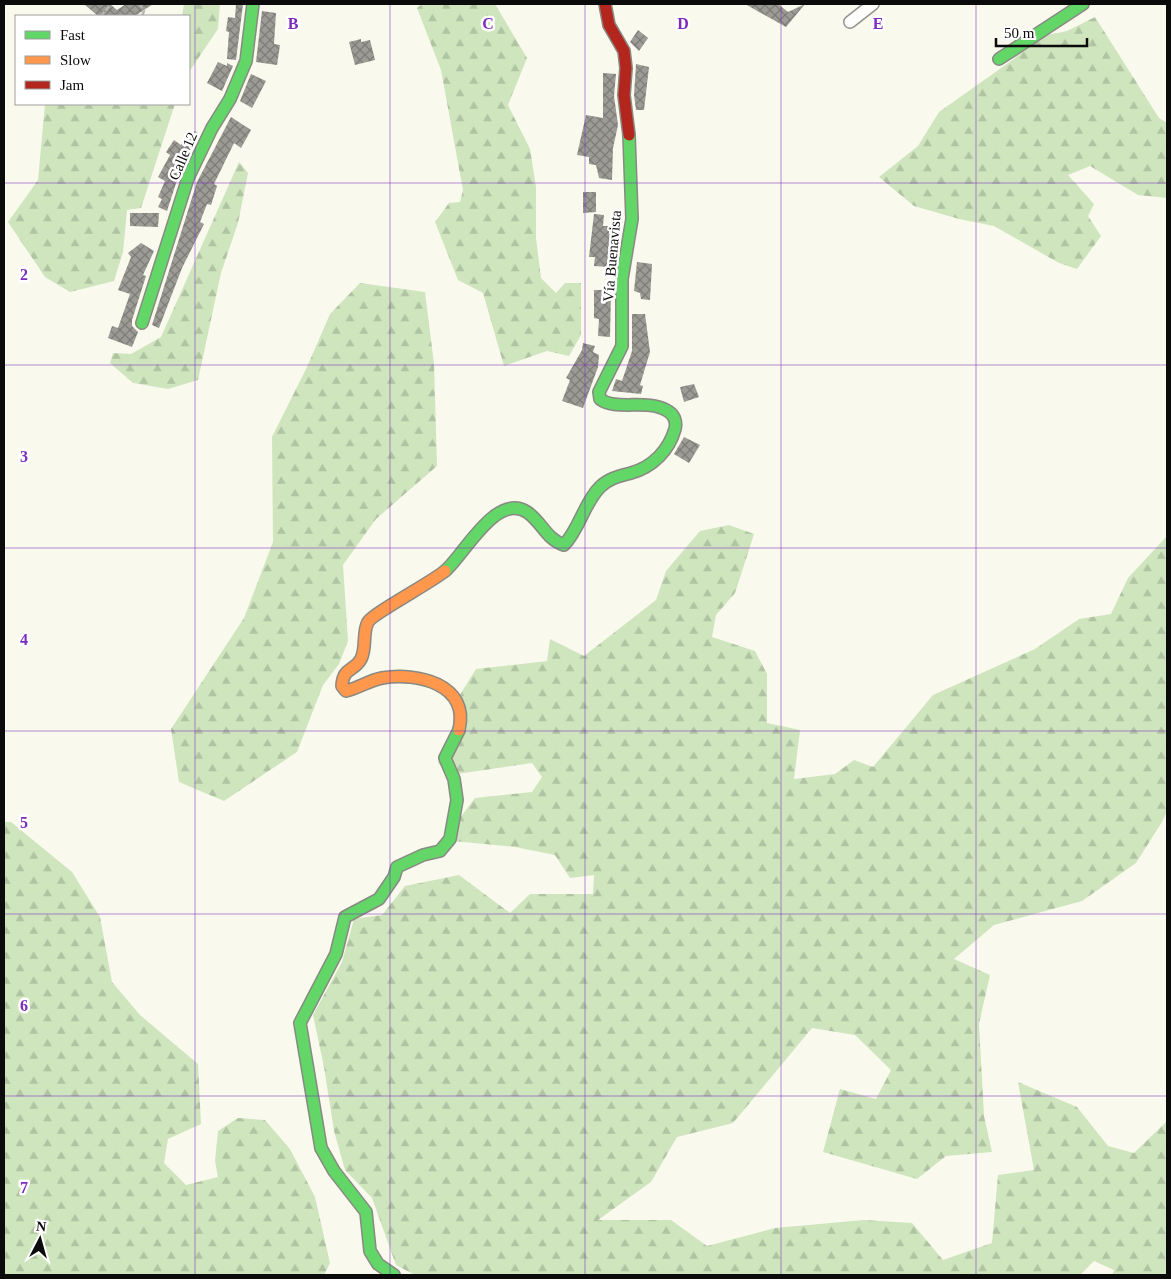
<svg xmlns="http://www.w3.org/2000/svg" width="1171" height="1279" font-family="Georgia,serif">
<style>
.forest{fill:url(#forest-firs)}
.building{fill:url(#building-cross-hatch)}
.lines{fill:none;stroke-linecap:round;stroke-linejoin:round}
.street-casing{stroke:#93928d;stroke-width:14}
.fast-casing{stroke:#898984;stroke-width:14}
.slow-casing{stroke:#898984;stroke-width:14}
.jam-casing{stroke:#898984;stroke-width:14}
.path{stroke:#b7b7b5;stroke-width:2.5;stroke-dasharray:5 2.5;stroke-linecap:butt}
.street{stroke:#fefefc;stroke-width:11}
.fast{stroke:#63d668;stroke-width:11}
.slow{stroke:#ff974d;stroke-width:11}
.jam{stroke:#b3261e;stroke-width:11}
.grid{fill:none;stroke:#7b2cbf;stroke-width:1;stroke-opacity:0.55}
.labels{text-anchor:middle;stroke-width:5;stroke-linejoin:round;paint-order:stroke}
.street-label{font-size:15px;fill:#0b0b0b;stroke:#fff}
.grid-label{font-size:16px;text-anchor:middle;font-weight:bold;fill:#7b2cbf;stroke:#fff;stroke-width:5;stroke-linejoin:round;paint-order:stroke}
</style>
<defs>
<pattern id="forest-firs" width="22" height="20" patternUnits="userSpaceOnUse" patternTransform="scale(1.25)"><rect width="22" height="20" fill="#cee5be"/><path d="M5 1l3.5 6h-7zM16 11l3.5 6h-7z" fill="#b0c3a2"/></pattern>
<pattern id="building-cross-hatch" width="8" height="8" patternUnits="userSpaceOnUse" patternTransform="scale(1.25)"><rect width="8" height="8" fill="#9c9b95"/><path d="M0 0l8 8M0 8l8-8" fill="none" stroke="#7d7d78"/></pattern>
</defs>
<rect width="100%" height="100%" fill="#faf9ee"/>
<g class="forest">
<path d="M184,4H220L218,29L189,72V16H182Z"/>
<path d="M422,4H495L527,58L508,105L530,149L536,187V238L541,278L556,293L565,283H581V335L569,356L547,351L504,366L483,293L458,280L435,222L449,203L460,202L463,190L441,70L417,8Z"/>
<path d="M1095,17L1159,118L1167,123V198L1138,195L1090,166L1068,175L1094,204L1088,216L1101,236L1077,269L1059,263L994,226L959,219L914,206L879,177L918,146L939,112L1011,61L1043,36L1067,31Z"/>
<path d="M45,104H175L141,208L127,210L123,252L114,281L70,292L45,277L8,222L38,180Z"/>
<path d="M239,162L248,173L238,223L221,273L198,380L168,389L133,383L110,363L113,353L131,354L161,337Z"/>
<path d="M360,283L425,292L434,364L437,466L376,519L343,565L348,641L339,664L323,685L297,752L224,801L179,782L171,729L244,618L273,542L272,437L307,367L330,314Z"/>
<path d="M729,525L754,534L735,593L716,615L712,637L755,651L767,674V723L800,730L794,779L835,774L854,760L873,767L933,695L1035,649L1079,619L1111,614L1128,578L1167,536V811L1162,822L1136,863L1082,901L994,925L954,959L990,975L979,1024L984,1116L992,1152L946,1156L917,1179L823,1152L840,1089L876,1099L891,1070L855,1035L812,1028L733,1123L677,1137L651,1182L598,1220H671L707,1246L775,1228L864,1220L912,1223L943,1260L992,1243L998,1175L1034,1170L1018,1082L1077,1107L1108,1146L1134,1153L1167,1121V1275H1112L1114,1270L1094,1261L1080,1275H415L396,1265L372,1198L345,1170L334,1131L324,1067L313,1015L342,962L354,919L382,915L405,886L459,875L510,913L530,894H593L594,875L570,878L555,855L515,847L443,840L475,798L532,792L542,777L532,763L450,775L438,763L453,728V706L476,669L547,661L550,639L584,656L656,600L666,571L700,531Z"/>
<path d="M4,822H11L72,872L100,917L112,982L140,1015L198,1064L201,1124L168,1139L164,1163L186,1185L218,1177L215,1161L218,1131L238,1118L265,1120L290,1149L315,1197L330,1263L324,1275H4Z"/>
</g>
<g class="building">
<path d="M84,4H110L117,10L126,4H153L135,16H98Z"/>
<path d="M236,4H243L236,60L227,59L229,32L226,31L228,17L235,18Z"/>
<path d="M745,4H778L788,12L805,4L786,27Z"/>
<path d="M262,11L276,13L274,44L280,45L277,65L256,62Z"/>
<path d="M638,30L648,38L639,51L630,42Z"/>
<path d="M361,39V42L370,40L375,60L355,65L349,42Z"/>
<path d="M218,62L227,66V63L233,66L222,91L207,83Z"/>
<path d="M636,64L649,67L644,110H636L634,95Z"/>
<path d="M603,73L616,74L614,96L618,125L613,148L612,180L599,178L596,165L589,164V157L577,155L586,115L603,118Z"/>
<path d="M251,74L266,81L252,108L240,101Z"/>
<path d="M231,117L251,130L241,148L234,143L214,184L217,186L211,205L207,204L200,222L204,224L182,268L159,328L152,325L197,182Z"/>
<path d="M195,131L198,133L179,174L167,211L158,207L162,199L158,197L165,181L158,177L170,155L166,152L174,140L181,145L186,136L190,138Z"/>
<path d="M583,192H596V212L583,213Z"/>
<path d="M130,213H159L158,227L130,226Z"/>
<path d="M594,214L604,215L603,226H610L609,234L617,235L613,260H611L610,267L594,266L595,257H589Z"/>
<path d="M141,243L154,251L143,275L146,276L132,320V326L138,332L132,347L108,338L112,326L118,328L130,294L118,290L131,257L128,253Z"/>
<path d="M637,262L652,264L650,300L641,299L640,293L634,291Z"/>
<path d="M594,290H606V293H611L610,337L598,336L599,319L594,318Z"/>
<path d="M632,314H645L650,352L640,385L643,386L641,394L612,391L616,379L622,381L632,351Z"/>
<path d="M583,343L595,346L593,352L599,355L598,367L583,408L562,401L570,380L566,378L582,350Z"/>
<path d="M694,384L699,397L684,402L680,387Z"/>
<path d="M684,437L700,445L689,463L674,454Z"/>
</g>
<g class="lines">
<defs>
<path id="street" d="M850,22L873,4"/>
<g id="fast">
<path d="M999,59L1083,4"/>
<path d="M142,323L188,178L212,128L230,99L246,61L253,4"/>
<path d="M445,571C464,555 496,492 527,512C542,522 546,539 564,545C580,528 584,503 600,487C609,478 620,476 631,473C653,467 669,450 675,429C677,421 674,414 666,410C647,399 615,411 600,399L599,392L622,346V279L632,219L629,135"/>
<path d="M394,1275L378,1264L370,1251L366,1212L334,1171L321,1148L300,1023L336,954L345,917L379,899L394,877L397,867L423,855L440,851L450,839L457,800L454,779L445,758L459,730"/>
</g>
<path id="slow" d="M445,571C432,582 372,614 368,622C362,633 367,647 361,659C354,672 343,667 342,686L346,691C359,688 370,680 382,678C417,672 470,684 459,730"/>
<path id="jam" d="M605,4L609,25L624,51L626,68L624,95L629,135"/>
</defs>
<use href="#street" class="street-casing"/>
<use href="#fast" class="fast-casing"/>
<use href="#slow" class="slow-casing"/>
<use href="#jam" class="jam-casing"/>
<g class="path">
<path d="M140,4L144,11L142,16"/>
<path d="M101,16L111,4"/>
</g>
<use href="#street" class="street"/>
<use href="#fast" class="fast"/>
<use href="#slow" class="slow"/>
<use href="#jam" class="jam"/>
</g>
<path class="grid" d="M195,4V1275M390,4V1275M585,4V1275M781,4V1275M976,4V1275M4,183H1167M4,365H1167M4,548H1167M4,731H1167M4,914H1167M4,1096H1167"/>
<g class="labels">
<g class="street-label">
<text transform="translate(183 156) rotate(-67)" y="5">Calle 12</text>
<text transform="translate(612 256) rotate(-85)" y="5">Vía Buenavista</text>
</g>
</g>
<g class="grid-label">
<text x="293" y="29">B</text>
<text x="488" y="29">C</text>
<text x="683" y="29">D</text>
<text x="878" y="29">E</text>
<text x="24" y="280">2</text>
<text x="24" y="462">3</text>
<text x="24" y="645">4</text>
<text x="24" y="828">5</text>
<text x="24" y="1011">6</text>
<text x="24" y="1193">7</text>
</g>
<rect width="1171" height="1279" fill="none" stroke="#0b0b0b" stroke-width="10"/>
<rect x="15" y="15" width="175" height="90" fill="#ffffff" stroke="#9d9d9d"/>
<rect x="25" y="31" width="25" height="8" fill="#63d668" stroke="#9d9d9d"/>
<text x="60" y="40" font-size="15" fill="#0b0b0b">Fast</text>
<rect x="25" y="56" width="25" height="8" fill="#ff974d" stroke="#9d9d9d"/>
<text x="60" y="65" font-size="15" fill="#0b0b0b">Slow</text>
<rect x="25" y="81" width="25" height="8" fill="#b3261e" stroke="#9d9d9d"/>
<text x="60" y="90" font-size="15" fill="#0b0b0b">Jam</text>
<g transform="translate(40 1239) rotate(6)" stroke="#ffffff" stroke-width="4" paint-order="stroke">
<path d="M0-4L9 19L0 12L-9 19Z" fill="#0b0b0b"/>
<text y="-8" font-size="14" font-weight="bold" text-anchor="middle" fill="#0b0b0b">N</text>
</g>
<path d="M996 38v8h91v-8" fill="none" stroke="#0b0b0b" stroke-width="2.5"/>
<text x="1004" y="38" font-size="15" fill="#0b0b0b" stroke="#ffffff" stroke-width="4" paint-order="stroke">50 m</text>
</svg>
